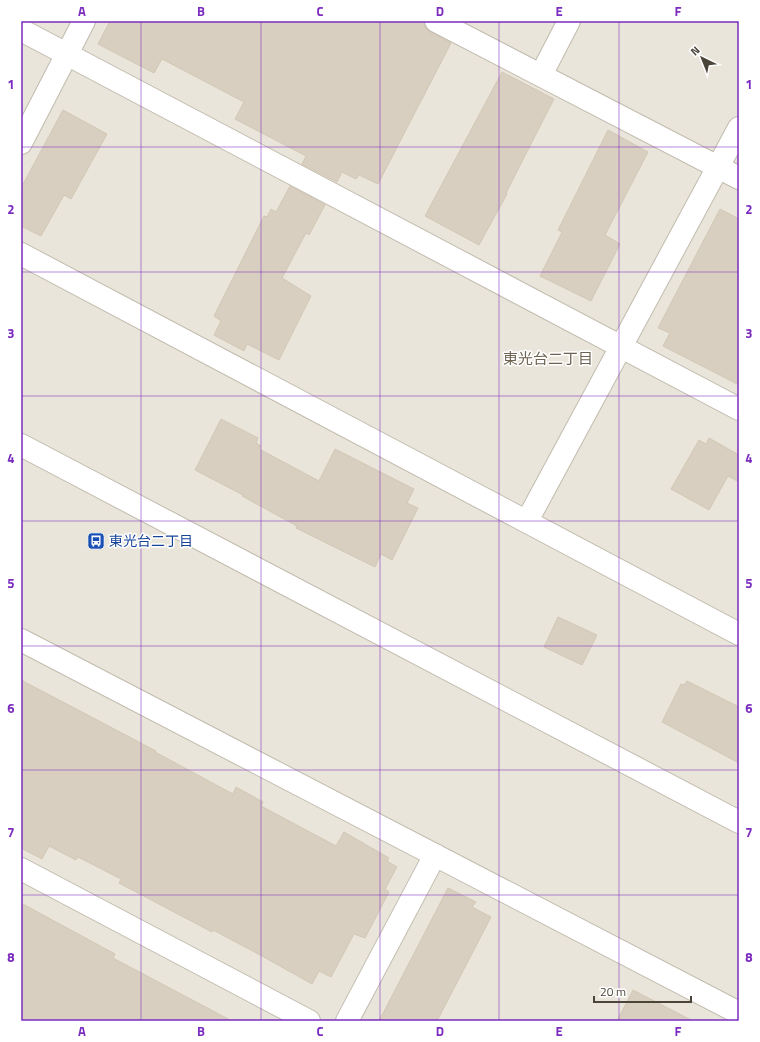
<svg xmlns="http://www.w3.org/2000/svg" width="760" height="1042" font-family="'Titillium Web','Noto Sans JP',sans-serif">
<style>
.residential{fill:#eae5da}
.building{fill:#d8cfc1;stroke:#d3c7b4}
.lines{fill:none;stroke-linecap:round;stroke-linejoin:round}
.minor-casing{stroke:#c2bbae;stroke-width:24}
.tertiary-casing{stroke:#c2bbae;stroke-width:24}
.minor{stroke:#fff;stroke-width:22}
.tertiary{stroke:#fff;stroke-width:22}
.grid{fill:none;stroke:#7b2cbf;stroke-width:1;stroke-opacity:0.55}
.labels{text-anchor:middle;stroke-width:3;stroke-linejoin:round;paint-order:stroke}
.transit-label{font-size:14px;fill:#164399;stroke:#fff;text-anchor:start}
.neighbourhood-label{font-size:15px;fill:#6e6250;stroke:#fff}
.neatline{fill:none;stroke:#7b2cbf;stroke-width:1.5}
.grid-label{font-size:13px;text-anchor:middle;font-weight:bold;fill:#7b2cbf}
</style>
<rect width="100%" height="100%" fill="#f6f3ec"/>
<rect class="residential" x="21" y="21" width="718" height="1000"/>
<g class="building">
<path d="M110,21H424L425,27L430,32L451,43L378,184L359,175L356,179L342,172L337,182L302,164L306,156L235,119L244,102L162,59L154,73L98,44Z"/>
<path d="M502,72L554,99L506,193L507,194L479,245L425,216Z"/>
<path d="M63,110L107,134L71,199L64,195L41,236L21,226V188Z"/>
<path d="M608,130L648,152L605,235L620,244L591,301L540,276L562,232L558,230Z"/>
<path d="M290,186L325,205L309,235L306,233L282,278L311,296L279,360L247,344L244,351L214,335L221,321L214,316L264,216L267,217L271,209L276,212Z"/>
<path d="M720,209L739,219V385L663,346L670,333L658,328Z"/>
<path d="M221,419L258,438L256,443L261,446L259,449L319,481L335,449L414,489L407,503L418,508L392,560L381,554L375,567L296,528L297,526L242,496L243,495L195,470Z"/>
<path d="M709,438L739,455V482L728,476L709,510L671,489L699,440L706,444Z"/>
<path d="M558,617L597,635L582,665L544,647Z"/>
<path d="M21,680L156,751L155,752L233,794L236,787L263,802L261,806L336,846L344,832L389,858L387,861L397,867L385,889L389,892L365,938L354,934L331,977L319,971L312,984L262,956L213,930L212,932L119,883L121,879L78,857L76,860L49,846L42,859L21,848Z"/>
<path d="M687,681L739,707V763L662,722L681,684L684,685Z"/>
<path d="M448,888L476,902L472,907L491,917L437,1021H379Z"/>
<path d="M21,903L115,954L113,958L232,1021H21Z"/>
<path d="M633,990L693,1021H617Z"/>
</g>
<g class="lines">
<defs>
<g id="minor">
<path d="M436,21L739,178"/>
<path d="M21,30L739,409"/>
<path d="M541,75L569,21"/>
<path d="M21,143L84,21"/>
<path d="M527,521L739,128"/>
<path d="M21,869L309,1021"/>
<path d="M347,1021L435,855"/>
</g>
<g id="tertiary">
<path d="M21,254L739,634"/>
<path d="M21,445L739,822"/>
<path d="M21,640L739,1013"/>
</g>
</defs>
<use href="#minor" class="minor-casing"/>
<use href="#tertiary" class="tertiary-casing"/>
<use href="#minor" class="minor"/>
<use href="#tertiary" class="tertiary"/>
</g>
<path class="grid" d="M141,21V1021M261,21V1021M380,21V1021M499,21V1021M619,21V1021M21,147H739M21,272H739M21,396H739M21,521H739M21,646H739M21,770H739M21,895H739"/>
<defs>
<symbol id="bus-square" viewBox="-11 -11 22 22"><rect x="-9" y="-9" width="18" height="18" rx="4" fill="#1a4fb4" stroke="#fff"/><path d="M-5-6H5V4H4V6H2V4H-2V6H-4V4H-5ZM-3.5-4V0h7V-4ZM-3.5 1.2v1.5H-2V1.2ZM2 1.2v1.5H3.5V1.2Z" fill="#fff"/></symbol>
</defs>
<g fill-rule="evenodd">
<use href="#bus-square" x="86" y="531" width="20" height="20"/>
</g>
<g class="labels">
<g class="transit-label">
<text x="109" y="546">東光台二丁目</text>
</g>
<g class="neighbourhood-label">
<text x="548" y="364">東光台二丁目</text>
</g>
</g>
<rect width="760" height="1042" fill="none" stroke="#ffffff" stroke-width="44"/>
<g transform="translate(702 58) rotate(317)" stroke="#ffffff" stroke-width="3" paint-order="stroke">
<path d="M0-3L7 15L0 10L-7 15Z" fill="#4b4439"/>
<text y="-6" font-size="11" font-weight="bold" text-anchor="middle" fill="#4b4439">N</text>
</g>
<path d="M594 996v6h97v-6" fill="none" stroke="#4b4439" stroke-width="2"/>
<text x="600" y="996" font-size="12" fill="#4b4439" stroke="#ffffff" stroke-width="3" paint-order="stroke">20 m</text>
<rect x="22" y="22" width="716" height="998" class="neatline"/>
<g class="grid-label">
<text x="82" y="16">A</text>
<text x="201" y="16">B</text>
<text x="320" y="16">C</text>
<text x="440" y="16">D</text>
<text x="559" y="16">E</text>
<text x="678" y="16">F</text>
<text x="11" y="89">1</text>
<text x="749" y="89">1</text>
<text x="11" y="214">2</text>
<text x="749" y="214">2</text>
<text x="11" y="338">3</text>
<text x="749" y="338">3</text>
<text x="11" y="463">4</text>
<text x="749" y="463">4</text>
<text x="11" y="588">5</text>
<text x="749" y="588">5</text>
<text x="11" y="713">6</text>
<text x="749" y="713">6</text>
<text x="11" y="837">7</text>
<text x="749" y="837">7</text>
<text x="11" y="962">8</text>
<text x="749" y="962">8</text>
<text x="82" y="1036">A</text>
<text x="201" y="1036">B</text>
<text x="320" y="1036">C</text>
<text x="440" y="1036">D</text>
<text x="559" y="1036">E</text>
<text x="678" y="1036">F</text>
</g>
</svg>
